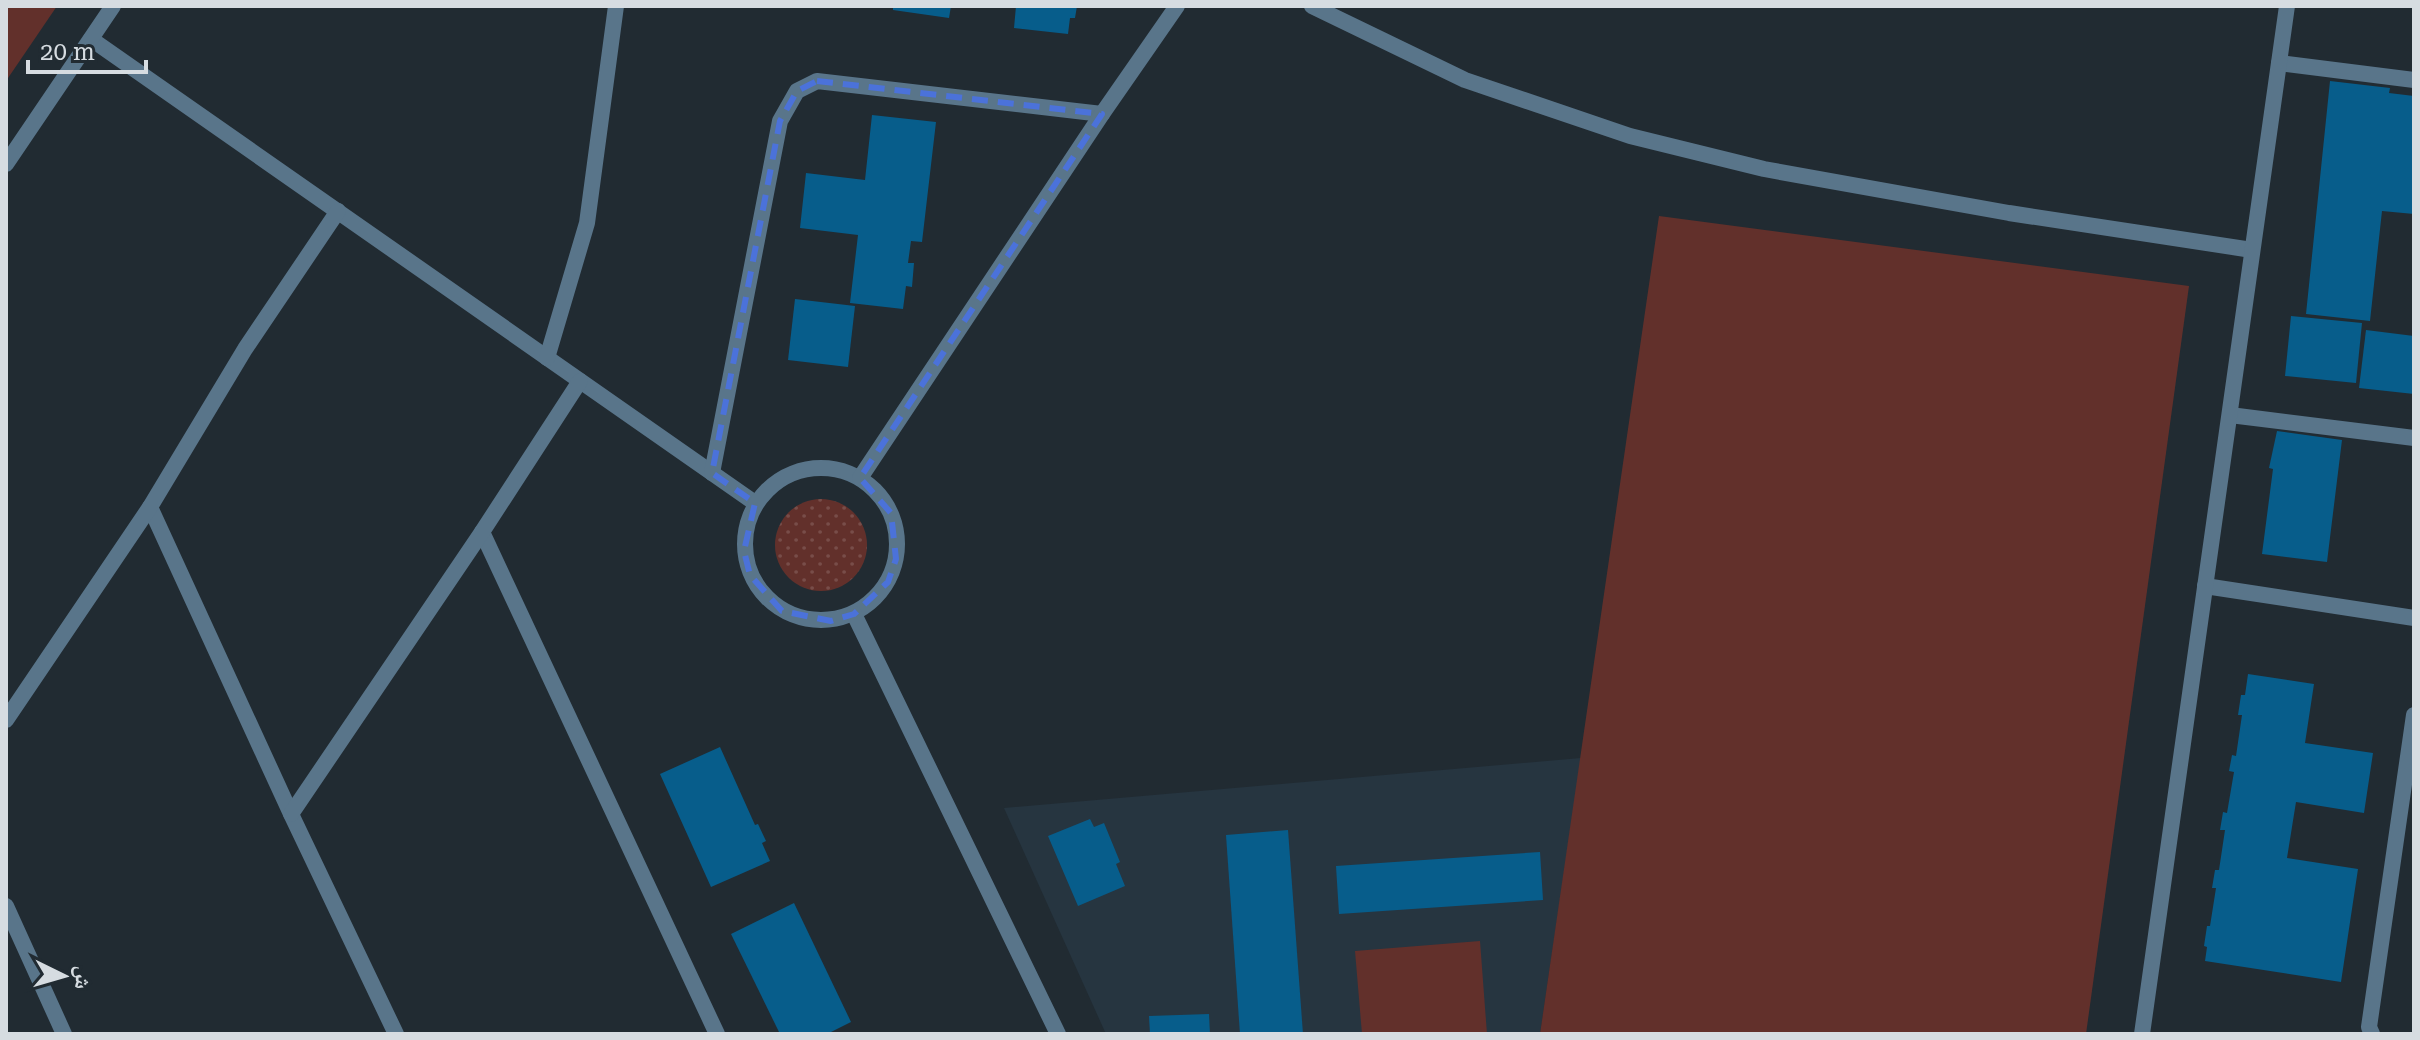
<svg xmlns="http://www.w3.org/2000/svg" width="2420" height="1040" font-family="'Roboto Serif','Noto Naskh Arabic',serif">
<style>
.built{fill:#263540}
.grass{fill:#62302b}
.park{fill:url(#park-dots)}
.building{fill:#075d8b}
.lines{fill:none;stroke-linecap:round;stroke-linejoin:round}
.street{stroke:#59758a;stroke-width:16}
.marked{fill:none;stroke:#4b72da;stroke-width:6;stroke-dasharray:16 10;stroke-linejoin:round}
</style>
<defs>
<pattern id="park-dots" width="8" height="8" patternUnits="userSpaceOnUse" patternTransform="scale(2)"><rect width="8" height="8" fill="#62302b"/><path d="M2 2h.1M6 6h.1" fill="none" stroke="#784d49" stroke-width="1.8" stroke-linecap="round"/></pattern>
</defs>
<rect width="100%" height="100%" fill="#212b32"/>
<path class="built" d="M1581,758L1540,1034H1106L1004,808Z"/>
<g class="grass">
<path d="M6,6H57L6,81Z"/>
<path d="M1659,216L2189,286L2086,1034H1540Z"/>
<path d="M1480,941L1487,1034H1362L1355,951Z"/>
</g>
<circle class="park" cx="821" cy="545" r="46"/>
<g class="building">
<path d="M893,6H951L949,18L893,10Z"/>
<path d="M1016,6H1077L1075,18H1070L1068,34L1014,28Z"/>
<path d="M2330,81L2390,88L2389,93L2414,96V214L2382,211L2370,321L2306,314Z"/>
<path d="M872,115L936,122L922,242L911,241L908,263H914L912,287L906,286L903,309L850,303L858,235L800,228L806,173L865,180Z"/>
<path d="M795,299L855,306L848,367L788,360Z"/>
<path d="M2291,316L2362,323L2356,383L2285,376Z"/>
<path d="M2366,330L2414,336V394L2359,388Z"/>
<path d="M2277,431L2342,440L2327,562L2262,554L2273,469L2269,468Z"/>
<path d="M2248,674L2314,684L2305,743L2373,753L2364,813L2296,802L2287,858L2358,869L2341,982L2205,961L2207,947L2204,946L2207,926H2210L2216,888H2212L2215,870H2219L2225,830H2220L2223,812L2227,813L2234,772L2229,771L2232,755L2236,756L2242,715H2238L2241,695H2245Z"/>
<path d="M720,747L755,825L758,824L766,841L762,843L770,861L711,887L660,774Z"/>
<path d="M1090,819L1094,827L1104,823L1120,862L1116,864L1125,886L1078,906L1048,836Z"/>
<path d="M1288,830L1303,1034H1240L1226,835Z"/>
<path d="M1540,852L1543,900L1339,914L1336,866Z"/>
<path d="M794,903L851,1022L827,1034H780L731,934Z"/>
<path d="M1209,1014L1210,1034H1150L1149,1016Z"/>
</g>
<g class="lines">
<g class="street">
<path d="M1312,6L1465,80L1630,136L1764,169L2009,213L2252,250"/>
<path d="M91,39L755,503"/>
<path d="M2279,63L2414,80"/>
<path d="M6,164L113,6"/>
<path d="M547,358L587,223L616,6"/>
<path d="M2230,415L2414,438"/>
<circle cx="821" cy="544" r="76"/>
<path d="M712,473L780,121L797,91L817,81L1102,114"/>
<path d="M860,478L1102,114L1177,6"/>
<path d="M150,507L291,814L396,1034"/>
<path d="M482,532L717,1034"/>
<path d="M2205,586L2414,618"/>
<path d="M854,614L1058,1034"/>
<path d="M6,720L150,507L245,349L338,211"/>
<path d="M291,814L482,532L580,381"/>
<path d="M6,906L64,1034"/>
<path d="M2142,1034L2287,6"/>
<path d="M2372,1034L2369,1027L2414,715"/>
</g>
</g>
<path class="marked" d="M817,81L1102,114L860,478L891,513L896,559L888,582L854,614L831,621L782,611L750,575L744,551L755,503L712,473L780,121L797,91Z"/>
<rect width="2420" height="1040" fill="none" stroke="#d6dce1" stroke-width="16"/>
<g transform="translate(64 976) rotate(95)" stroke="#212b32" stroke-width="6" paint-order="stroke">
<path d="M0-6L14 30L0 20L-14 30Z" fill="#d6dce1"/>
<text y="-12" font-size="22" font-weight="bold" text-anchor="middle" fill="#d6dce1">ش</text>
</g>
<path d="M28 60v12h118v-12" fill="none" stroke="#d6dce1" stroke-width="4"/>
<text x="40" y="60" font-size="24" fill="#d6dce1" stroke="#212b32" stroke-width="6" paint-order="stroke">20 m</text>
</svg>
